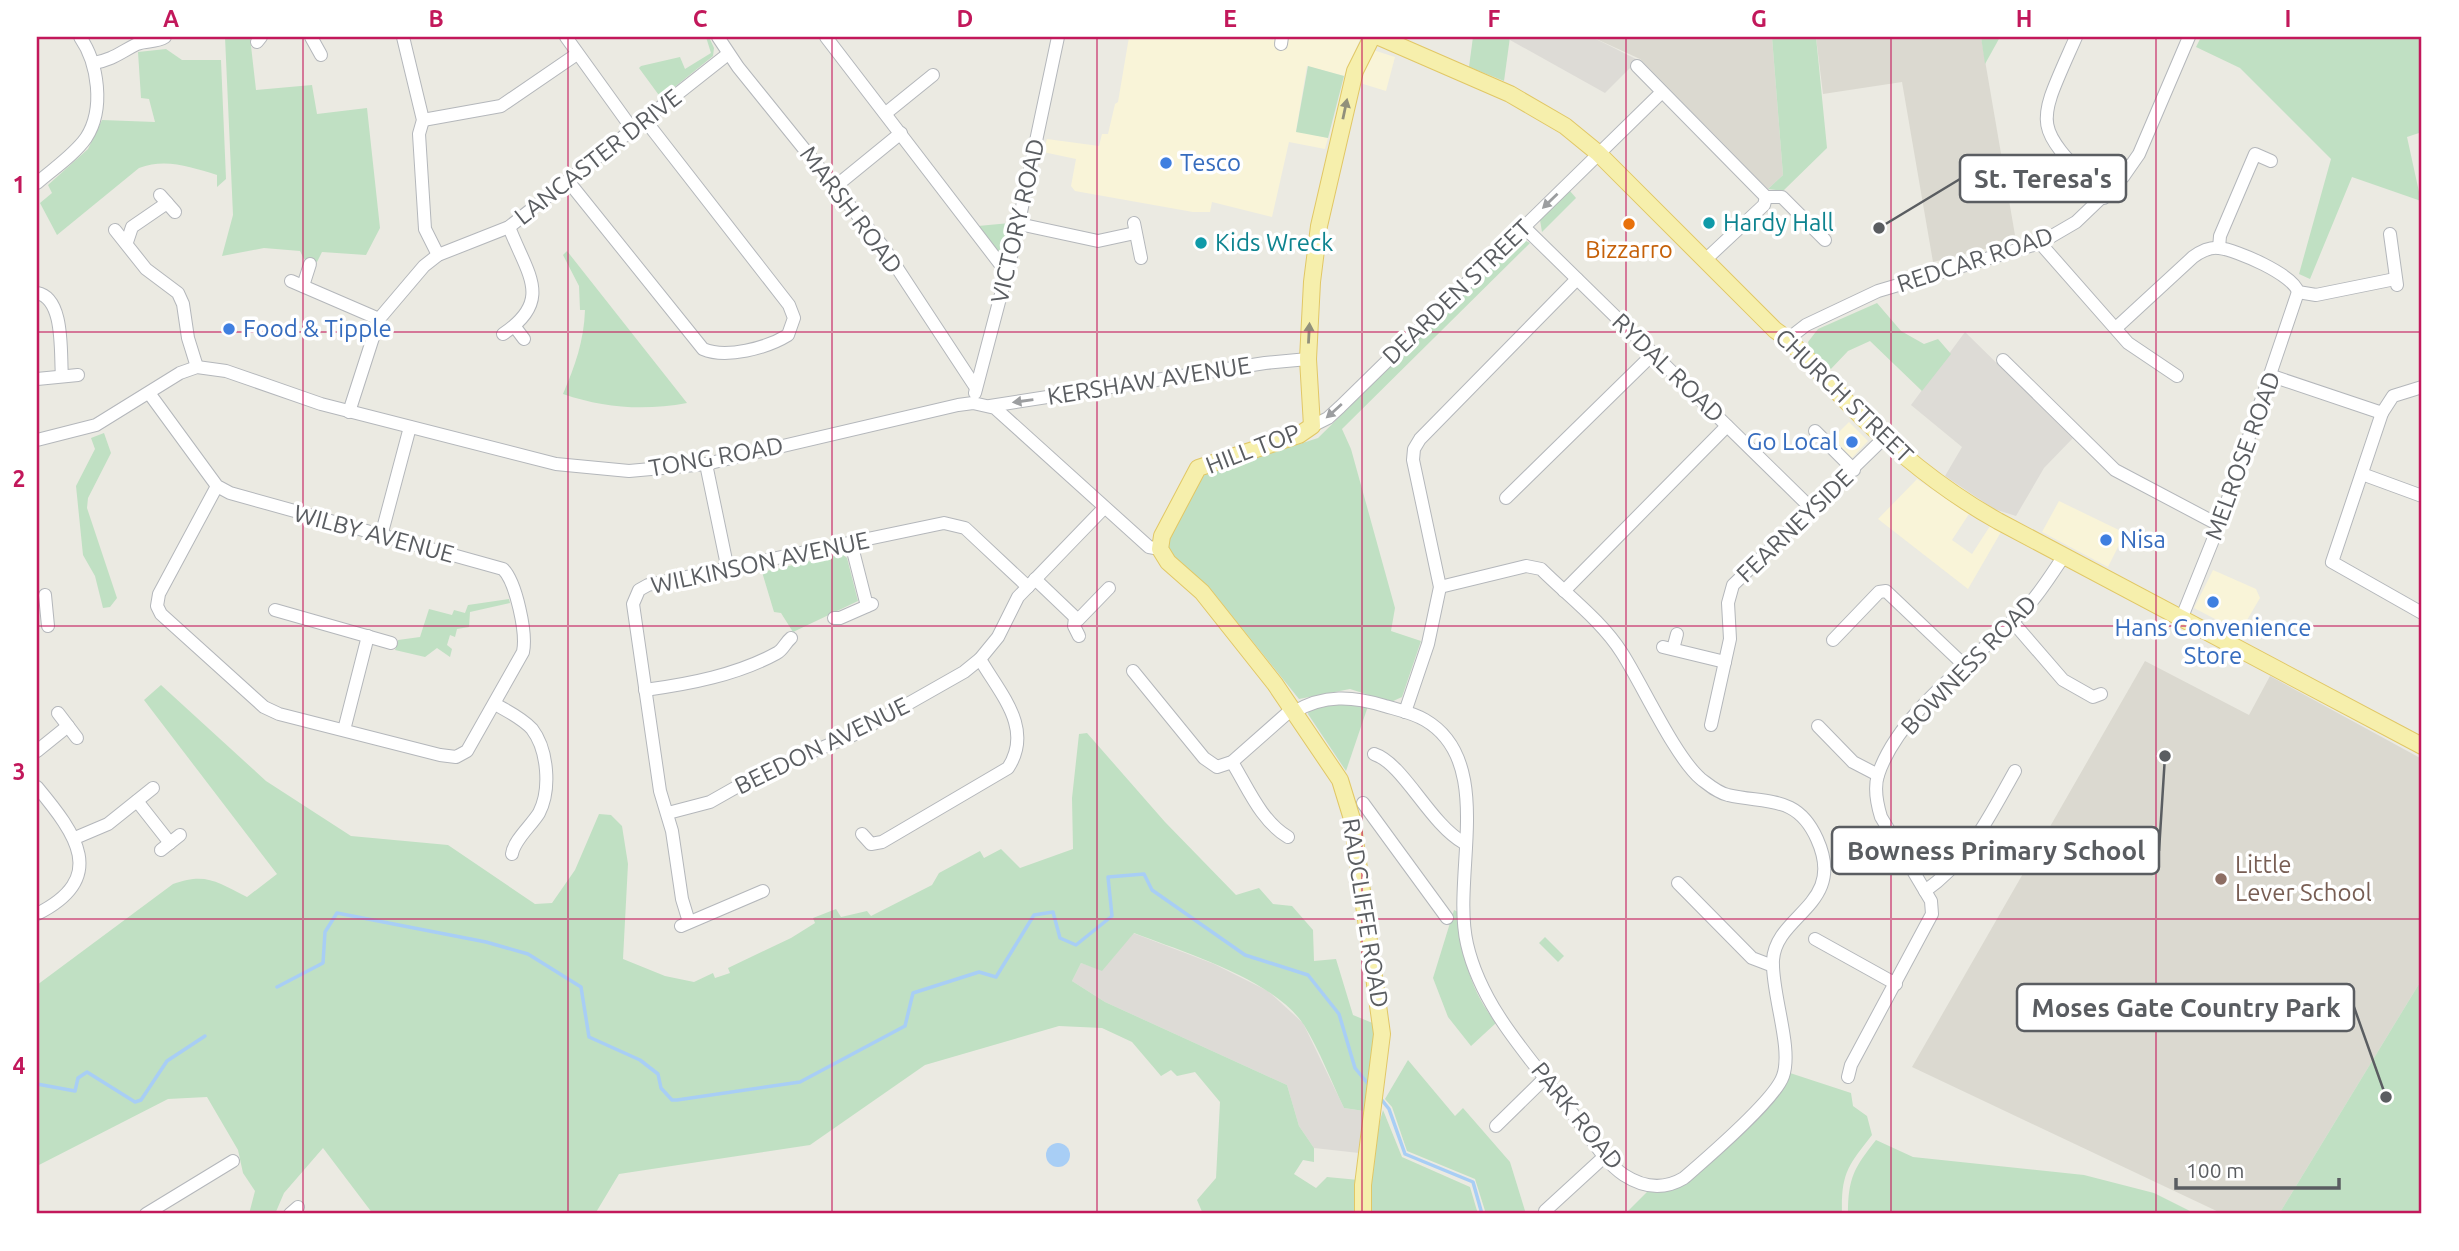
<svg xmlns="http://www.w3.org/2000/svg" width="2459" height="1251" font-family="Ubuntu,sans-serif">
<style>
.commercial{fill:#f9f4d8}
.industrial{fill:#dddbd6}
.education{fill:#dbd9d0}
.green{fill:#c0e0c3}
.water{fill:#a8cef5}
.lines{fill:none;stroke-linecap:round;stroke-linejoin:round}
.stream{stroke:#a8cef5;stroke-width:3.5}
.minor-casing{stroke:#b4b7bb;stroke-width:14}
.major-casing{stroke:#e1c765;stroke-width:18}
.minor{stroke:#fff;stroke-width:12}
.major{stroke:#f6efac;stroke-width:16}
.oneway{fill:#91907b}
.oneway2{fill:#9c9ea0}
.grid{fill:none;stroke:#c2185b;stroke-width:2;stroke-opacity:0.55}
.shop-dot{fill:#3f7fe0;stroke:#fff;stroke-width:2.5}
.culture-dot{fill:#0f9aa8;stroke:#fff;stroke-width:2.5}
.food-dot{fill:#e8710a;stroke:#fff;stroke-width:2.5}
.education-dot{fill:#8d6e63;stroke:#fff;stroke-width:2.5}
.labels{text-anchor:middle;stroke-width:7;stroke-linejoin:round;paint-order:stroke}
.street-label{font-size:24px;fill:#5a5d61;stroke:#fff}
.shop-label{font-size:24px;fill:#366cbe;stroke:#fff;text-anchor:start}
.culture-label{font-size:24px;fill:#0d838f;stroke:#fff;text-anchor:start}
.food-label{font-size:24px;fill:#c56008;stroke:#fff}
.education-label{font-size:24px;fill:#785e54;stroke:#fff;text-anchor:start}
.leader{fill:none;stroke:#5a5d61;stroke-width:2.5}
.callout-dot{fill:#5a5d61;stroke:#fff;stroke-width:2.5}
.callout{fill:#fff;stroke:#5a5d61;stroke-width:2.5}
.callout-label{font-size:26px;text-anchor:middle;font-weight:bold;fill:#5a5d61}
.neatline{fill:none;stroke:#c2185b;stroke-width:2.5}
.grid-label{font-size:23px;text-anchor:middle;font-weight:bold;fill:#c2185b}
</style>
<rect width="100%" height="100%" fill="#ebeae2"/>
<g class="commercial">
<path d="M1129,37H1257L1273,40L1274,37H1361L1344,76L1307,66L1296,131L1328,138L1325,149L1289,142L1272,217L1212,202L1210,212H1193L1075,191L1071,186L1076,159L1043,152L1047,139L1099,146L1102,134H1108L1115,104L1118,102Z"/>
<path d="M1370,49L1395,57L1386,91L1360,83Z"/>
<path d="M1849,422L1868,441L1850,460L1830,441Z"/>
<path d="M1917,479L1969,514L1952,540L1972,554L1990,526L2001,532L1968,589L1878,519Z"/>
<path d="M2059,501L2125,533L2108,567L2042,532Z"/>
<path d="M2213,570L2256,589L2260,598L2240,632L2194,608Z"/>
</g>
<g class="industrial">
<path d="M1510,37H1592L1638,60L1605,93L1510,40Z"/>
<path d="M1965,332L2073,438L2044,468L2016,516L1994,509L1945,476L1962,447L1911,405Z"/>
<path d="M1133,933L1214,964L1268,991L1303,1023L1344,1108L1364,1111L1359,1153L1314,1148L1299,1126L1287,1085L1105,1002L1072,981L1081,963L1102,970Z"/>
</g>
<g class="education">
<path d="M1592,37H1772L1783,175L1768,189L1640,59Z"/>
<path d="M1816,37H1981L2016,241L1933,262L1902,82L1823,94Z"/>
<path d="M2145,661L2249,715L2270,676L2422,759V979L2279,1214H2223L1912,1067Z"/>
</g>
<g class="green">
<path d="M225,37H250L256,90L312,85L317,114L367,108L380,228L366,255L322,252L317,262L304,259L300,251L264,248L222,256L233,215Z"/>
<path d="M706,37H709L714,48L713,56L661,98L639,68L641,66L680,57L685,69L711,53Z"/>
<path d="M1473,37H1510L1504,81L1469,67Z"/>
<path d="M1772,37H1816L1827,148L1783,191L1768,189L1783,175Z"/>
<path d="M1981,37H2000L1985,64Z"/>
<path d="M2201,37H2417L2422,40V132L2407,137L2421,201L2352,177L2310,279L2299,274L2331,159L2240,68L2196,47Z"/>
<path d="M166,49L182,60H221L226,179L217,187V175C190,167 166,158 139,168L57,235L40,203L52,193L48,185L88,149L102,120L155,122L149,99L141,98L138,52Z"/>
<path d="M1308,66L1344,76L1328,138L1296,132Z"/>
<path d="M1570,191L1576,198L1542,232L1540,220Z"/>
<path d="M1010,223L1005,252L999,253L978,226Z"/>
<path d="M1524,240L1530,243L1342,429L1351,449L1395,608L1391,631L1421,641L1402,697L1391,702L1350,689L1299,699L1208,586L1174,557L1169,548V536L1204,475L1318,438L1516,243Z"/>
<path d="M567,251L687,403C644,411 604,408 563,394C575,366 584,341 585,310H580L579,286L563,255Z"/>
<path d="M1877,303L1901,331L1924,344L1938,339L1951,354L1922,391L1870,341L1848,351L1829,371L1812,355L1808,342L1818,329Z"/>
<path d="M104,433L111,453L88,498L87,508L117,598L110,607L103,608L95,576L83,555L76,486L95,449L91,438Z"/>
<path d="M842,554L847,558L858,601L793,632L781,613L774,612L762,572Z"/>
<path d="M509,599L510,603L470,612L469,627L457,629L455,637L450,635L447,645L452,649L450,657L437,648L425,657L395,650L398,640L420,637L429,609L452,615L454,610L465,613L468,605Z"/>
<path d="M161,685L266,781L351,836L448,845L535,904L552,903L575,870L599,814L611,815L622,826L628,864L623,959L665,976L694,982L713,973L715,978L730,973L728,968L791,938L815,923L813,918L836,909L841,917L867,911L871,916L932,885L939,873L980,851L984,858L1001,849L1020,868L1073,849L1072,798L1079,734L1087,733L1165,822L1236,895L1259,888L1273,904L1292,906L1313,930L1314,961L1336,959L1353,1015L1375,1024L1364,1111L1344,1108C1331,1081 1320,1051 1304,1025C1274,979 1183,952 1134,933L1102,971L1081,963L1072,981L1105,1002L1287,1085L1299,1126L1314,1148V1162L1303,1160L1294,1174L1316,1188L1327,1177L1359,1180L1358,1214H1203L1197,1200L1216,1178L1220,1102L1195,1072L1177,1076L1171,1070L1161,1076L1132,1042L1102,1028L1059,1026L925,1065L810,1145L619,1174L595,1214H373L323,1148L284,1193L275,1214H249L255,1191L243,1173L238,1150L207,1097L168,1099L37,1166V985L173,884C206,872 217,882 247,897L277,874L144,700Z"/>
<path d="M1342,701L1368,706L1346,771L1308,714L1309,710Z"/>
<path d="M1454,910L1460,913C1462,956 1469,988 1496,1023L1471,1046L1448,1017L1433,978Z"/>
<path d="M1545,937L1564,956L1558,962L1539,943Z"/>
<path d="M2422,979V1214H2279Z"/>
<path d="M1408,1060L1455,1116L1463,1108L1510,1162L1526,1214H1486L1475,1179L1407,1151L1392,1107L1385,1099Z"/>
<path d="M1790,1073L1851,1093L1853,1106L1867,1116L1872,1135C1848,1166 1841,1173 1842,1214H1625L1648,1191H1671L1689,1182L1775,1098Z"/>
<path d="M1383,1110L1402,1157L1470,1187L1478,1214H1369L1376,1134Z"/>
<path d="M1876,1140L1913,1157L2084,1175L2154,1193L2196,1214H1848C1848,1178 1854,1168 1876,1140Z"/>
</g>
<circle class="water" cx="1058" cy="1155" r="12"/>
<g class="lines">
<g class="stream">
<path d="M277,987L323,963L325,932L337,913L486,942L528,954L581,987L589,1037L640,1060L658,1074L661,1088L672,1100H677L800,1082L905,1026L913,993L979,972L996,977L1034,915L1053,912L1060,938L1076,945L1112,916L1108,877L1144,874L1152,890L1245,955L1308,975L1339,1014L1355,1068L1369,1085"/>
<path d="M37,1084L75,1091L78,1078L87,1072L135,1102L141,1100L167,1061L205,1036"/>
<path d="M1381,1099L1389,1109L1405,1154L1473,1182L1482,1214"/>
</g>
<defs>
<g id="minor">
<path d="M311,37L321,55"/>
<path d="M403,37L423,120L419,134L425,229L438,255"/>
<path d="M566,37L633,130"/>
<path d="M718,37L738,67L884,248L976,388"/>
<path d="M826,37L1007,273"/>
<path d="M2076,37C2034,132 2032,122 2104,198"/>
<path d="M257,42L261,37"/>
<path d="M1281,44L1282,37"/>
<path d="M94,63C114,59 119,53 137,44C146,40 156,43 165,37"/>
<path d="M1637,66L1766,197"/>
<path d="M886,113L933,75"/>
<path d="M423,120L501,106L577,54"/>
<path d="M568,181L703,349C726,359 767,348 788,335L794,318L789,305L645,120"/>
<path d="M37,183C53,169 74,155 86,138C105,109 98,63 80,37"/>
<path d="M836,186L901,133"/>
<path d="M160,195L175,212"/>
<path d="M1766,197H1782L1825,240"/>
<path d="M1134,223L1141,258"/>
<path d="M1019,224L1098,241L1135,233"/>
<path d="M1524,227L1813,510"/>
<path d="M115,230L146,269L178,293L183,304L188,338L197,367"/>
<path d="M2390,234L2397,285"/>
<path d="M127,242L132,227L167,203"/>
<path d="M2040,243L2128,343L2177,376"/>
<path d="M2219,248L2220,236L2255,154L2271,161"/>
<path d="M1704,261L1764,205L1766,197"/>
<path d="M291,281L379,319"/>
<path d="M303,286L310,264"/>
<path d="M2298,292L2316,295L2395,279"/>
<path d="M37,293C65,298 60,354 62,376"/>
<path d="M515,327L524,339"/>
<path d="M2116,328L2193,257C2200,252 2210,247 2219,248C2237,250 2294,275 2298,292"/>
<path d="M503,334C554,300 527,274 509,227"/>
<path d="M1788,339L1806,325L1878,291L2040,243L2076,222L2123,177L2139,154L2189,37"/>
<path d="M2003,360L2115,470L2219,525"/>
<path d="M2272,376L2382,413L2393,396L2422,387"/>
<path d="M37,379L78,375"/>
<path d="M149,393L217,486L230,493L503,569C516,582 527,633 523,652L467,751L456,757L440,755L279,714L264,707L161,614L157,606L159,594L217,486"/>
<path d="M975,393L1014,245L1058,37"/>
<path d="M990,406L1265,363L1308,359"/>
<path d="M349,412L379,319L424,266L438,255L509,227L728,54"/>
<path d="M2382,413L2332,562L2422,613"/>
<path d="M1312,426L1328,418L1340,407L1662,92"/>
<path d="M1815,431L1854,470"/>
<path d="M37,440L96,425L180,373L197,367L226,371L321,404L556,464L629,471L706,464L958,405L973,403L995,408L1149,547L1160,549"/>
<path d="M706,464L728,570"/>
<path d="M2362,474L2422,496"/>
<path d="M1506,498L1653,354"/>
<path d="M381,536L410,427"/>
<path d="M851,543L867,606"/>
<path d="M1035,579L1078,620L1109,588"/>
<path d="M1564,591L1727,426"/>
<path d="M45,595L48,626"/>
<path d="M275,610L391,643"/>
<path d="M2182,617L2219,525L2298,292"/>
<path d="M834,618H840L872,604"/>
<path d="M1075,618L1074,626L1079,636"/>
<path d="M2012,621L2063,680L2093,697L2101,694"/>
<path d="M1833,640L1879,592L1886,591L1964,665"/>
<path d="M1663,647L1725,662"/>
<path d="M1673,649L1677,634"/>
<path d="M1133,671L1204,758L1217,767L1232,762L1292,709"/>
<path d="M645,690C689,684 737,675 777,653C783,650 785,643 791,638"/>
<path d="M495,704C507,711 522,718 532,729C548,750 551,790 539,813C531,826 514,840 512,854"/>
<path d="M1294,712C1324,694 1353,696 1385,706C1399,710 1413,713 1425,720C1497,762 1451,876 1467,944C1482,1010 1534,1062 1573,1114C1589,1134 1603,1161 1624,1175C1644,1188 1664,1190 1684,1178C1706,1159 1775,1100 1783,1076C1793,1048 1771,992 1773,960C1776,914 1847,905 1817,839C1797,794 1766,804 1728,795C1718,793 1709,785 1701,779C1675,757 1642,684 1622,653C1602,621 1567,595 1541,569L1526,566L1440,587"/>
<path d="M1405,712L1428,644L1440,587L1413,460L1414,449L1420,439L1577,279"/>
<path d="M58,713L77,738"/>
<path d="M1711,725L1730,639L1728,603L1733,585L1883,439"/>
<path d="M1818,726L1853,762L1878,775"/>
<path d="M344,730L368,636"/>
<path d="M37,751L68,726"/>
<path d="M1374,754C1404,764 1429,823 1464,843"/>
<path d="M1232,762C1248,788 1261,821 1288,837"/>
<path d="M37,787C76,834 109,878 37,914"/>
<path d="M137,801L170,843"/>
<path d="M1363,803L1447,918"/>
<path d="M668,813L710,802L763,772L853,735L964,672L980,659L998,637L1018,597L1104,508"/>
<path d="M862,834L871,844L882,842L1008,768C1034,728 1000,694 980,659"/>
<path d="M75,838L108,824L153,788"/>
<path d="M161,850L180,835"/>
<path d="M1678,883L1752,958L1773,966"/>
<path d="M1925,891C1969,860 1989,817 2015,771"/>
<path d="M689,922L682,899L672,831L660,791L633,604L639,590L648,585L944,523L965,528L1028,587"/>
<path d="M681,926L763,891"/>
<path d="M1815,939L1896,984"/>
<path d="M1848,1077L1851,1065L1932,914L1931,901L1881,817C1877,804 1874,788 1878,775C1900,709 1981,656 2026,608C2041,592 2052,573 2064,556"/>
<path d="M1496,1126L1545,1078"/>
<path d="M1545,1211L1605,1156"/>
<path d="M146,1214L233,1161"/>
<path d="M290,1214L298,1207"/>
</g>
<g id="major">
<path d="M1379,37L1510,94L1565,126L1598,153L1775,330C1799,346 1826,381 1847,402C1892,449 1941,489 1998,521L2422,746"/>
<path d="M1363,1214V1185L1382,1034L1352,819L1340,780L1275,684L1202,592L1168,562L1160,549L1162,536L1198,468L1299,435L1312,426L1308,359L1312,282L1319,226L1355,71L1372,37"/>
</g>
</defs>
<use href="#minor" class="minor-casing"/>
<use href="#major" class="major-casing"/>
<use href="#minor" class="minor"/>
<use href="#major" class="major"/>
</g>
<defs><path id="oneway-solid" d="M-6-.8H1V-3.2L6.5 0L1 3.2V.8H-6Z" transform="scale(1.75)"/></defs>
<g class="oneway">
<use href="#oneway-solid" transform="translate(1345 109) rotate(-78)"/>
<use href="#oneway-solid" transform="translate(1309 333) rotate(-87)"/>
</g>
<g class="oneway2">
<use href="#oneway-solid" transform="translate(1550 201) rotate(136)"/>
<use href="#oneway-solid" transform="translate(1023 401) rotate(172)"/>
<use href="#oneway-solid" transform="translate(1334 411) rotate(138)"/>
</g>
<path class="grid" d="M303,37V1214M568,37V1214M832,37V1214M1097,37V1214M1362,37V1214M1626,37V1214M1891,37V1214M2156,37V1214M37,332H2422M37,626H2422M37,919H2422"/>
<g class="shop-dot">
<circle cx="1166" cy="163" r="7"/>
<circle cx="229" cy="329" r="7"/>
<circle cx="1852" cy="442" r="7"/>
<circle cx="2106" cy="540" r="7"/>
<circle cx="2213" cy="602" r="7"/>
</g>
<g class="culture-dot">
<circle cx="1709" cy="223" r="7"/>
<circle cx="1201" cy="243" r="7"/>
</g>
<circle class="food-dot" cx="1629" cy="224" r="7"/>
<circle class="education-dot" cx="2221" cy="879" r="7"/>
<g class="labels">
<g class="street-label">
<text transform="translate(598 157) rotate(-38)" y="8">LANCASTER DRIVE</text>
<text transform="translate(851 210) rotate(53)" y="8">MARSH ROAD</text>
<text transform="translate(1018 221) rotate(-77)" y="8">VICTORY ROAD</text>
<text transform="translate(1975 260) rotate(-18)" y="8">REDCAR ROAD</text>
<text transform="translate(1457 292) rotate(-44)" y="8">DEARDEN STREET</text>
<text transform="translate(1668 368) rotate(44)" y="8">RYDAL ROAD</text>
<text transform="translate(1149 381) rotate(-9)" y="8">KERSHAW AVENUE</text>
<text transform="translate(1844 396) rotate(44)" y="8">CHURCH STREET</text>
<text transform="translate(1253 449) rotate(-21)" y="8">HILL TOP</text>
<text transform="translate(2243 456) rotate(-70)" y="8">MELROSE ROAD</text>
<text transform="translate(716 457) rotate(-10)" y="8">TONG ROAD</text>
<text transform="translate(1795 526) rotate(-44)" y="8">FEARNEYSIDE</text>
<text transform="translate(374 534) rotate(15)" y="8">WILBY AVENUE</text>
<text transform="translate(760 563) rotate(-12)" y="8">WILKINSON AVENUE</text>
<text transform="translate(1969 665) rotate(-46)" y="8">BOWNESS ROAD</text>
<text transform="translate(822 746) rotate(-26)" y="8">BEEDON AVENUE</text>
<text transform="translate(1365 913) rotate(81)" y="8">RADCLIFFE ROAD</text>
<text transform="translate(1577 1116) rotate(51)" y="8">PARK ROAD</text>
</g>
<g class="shop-label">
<text x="1180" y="171">Tesco</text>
<text x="243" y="337">Food &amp; Tipple</text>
<text x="1838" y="450" text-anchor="end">Go Local</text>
<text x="2120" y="548">Nisa</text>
<text x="2213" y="636" text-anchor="middle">Hans Convenience<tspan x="2213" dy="28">Store</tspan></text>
</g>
<g class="culture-label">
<text x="1723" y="231">Hardy Hall</text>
<text x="1215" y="251">Kids Wreck</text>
</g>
<g class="food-label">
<text x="1629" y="258">Bizzarro</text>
</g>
<g class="education-label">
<text x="2235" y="873">Little<tspan x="2235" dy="28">Lever School</tspan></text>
</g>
</g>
<path class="leader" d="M1879 228L1960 179M2165 756L2159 851M2386 1097L2354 1007"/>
<g class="callout-dot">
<circle cx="1879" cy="228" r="7"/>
<circle cx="2165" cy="756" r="7"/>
<circle cx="2386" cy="1097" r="7"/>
</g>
<g class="callout">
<rect x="1960" y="155" width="166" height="47" rx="7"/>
<rect x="1832" y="827" width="327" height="47" rx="7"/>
<rect x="2017" y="984" width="337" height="47" rx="7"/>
</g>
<g class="callout-label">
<text x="2043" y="188">St. Teresa's</text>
<text x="1996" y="860">Bowness Primary School</text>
<text x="2186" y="1017">Moses Gate Country Park</text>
</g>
<rect width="2459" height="1251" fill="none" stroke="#ffffff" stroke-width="77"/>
<path d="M2176 1178v10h163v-10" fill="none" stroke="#5a5d61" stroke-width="3.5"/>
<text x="2186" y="1178" font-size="21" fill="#5a5d61" stroke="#ffffff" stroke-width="5" paint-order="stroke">100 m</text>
<rect x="38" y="38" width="2382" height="1174" class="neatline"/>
<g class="grid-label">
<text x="171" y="27">A</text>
<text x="436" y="27">B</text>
<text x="700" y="27">C</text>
<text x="965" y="27">D</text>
<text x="1230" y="27">E</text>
<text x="1494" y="27">F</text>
<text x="1759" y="27">G</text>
<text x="2024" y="27">H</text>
<text x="2288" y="27">I</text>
<text x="19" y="193">1</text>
<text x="19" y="487">2</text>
<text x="19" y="780">3</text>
<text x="19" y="1074">4</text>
</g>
</svg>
